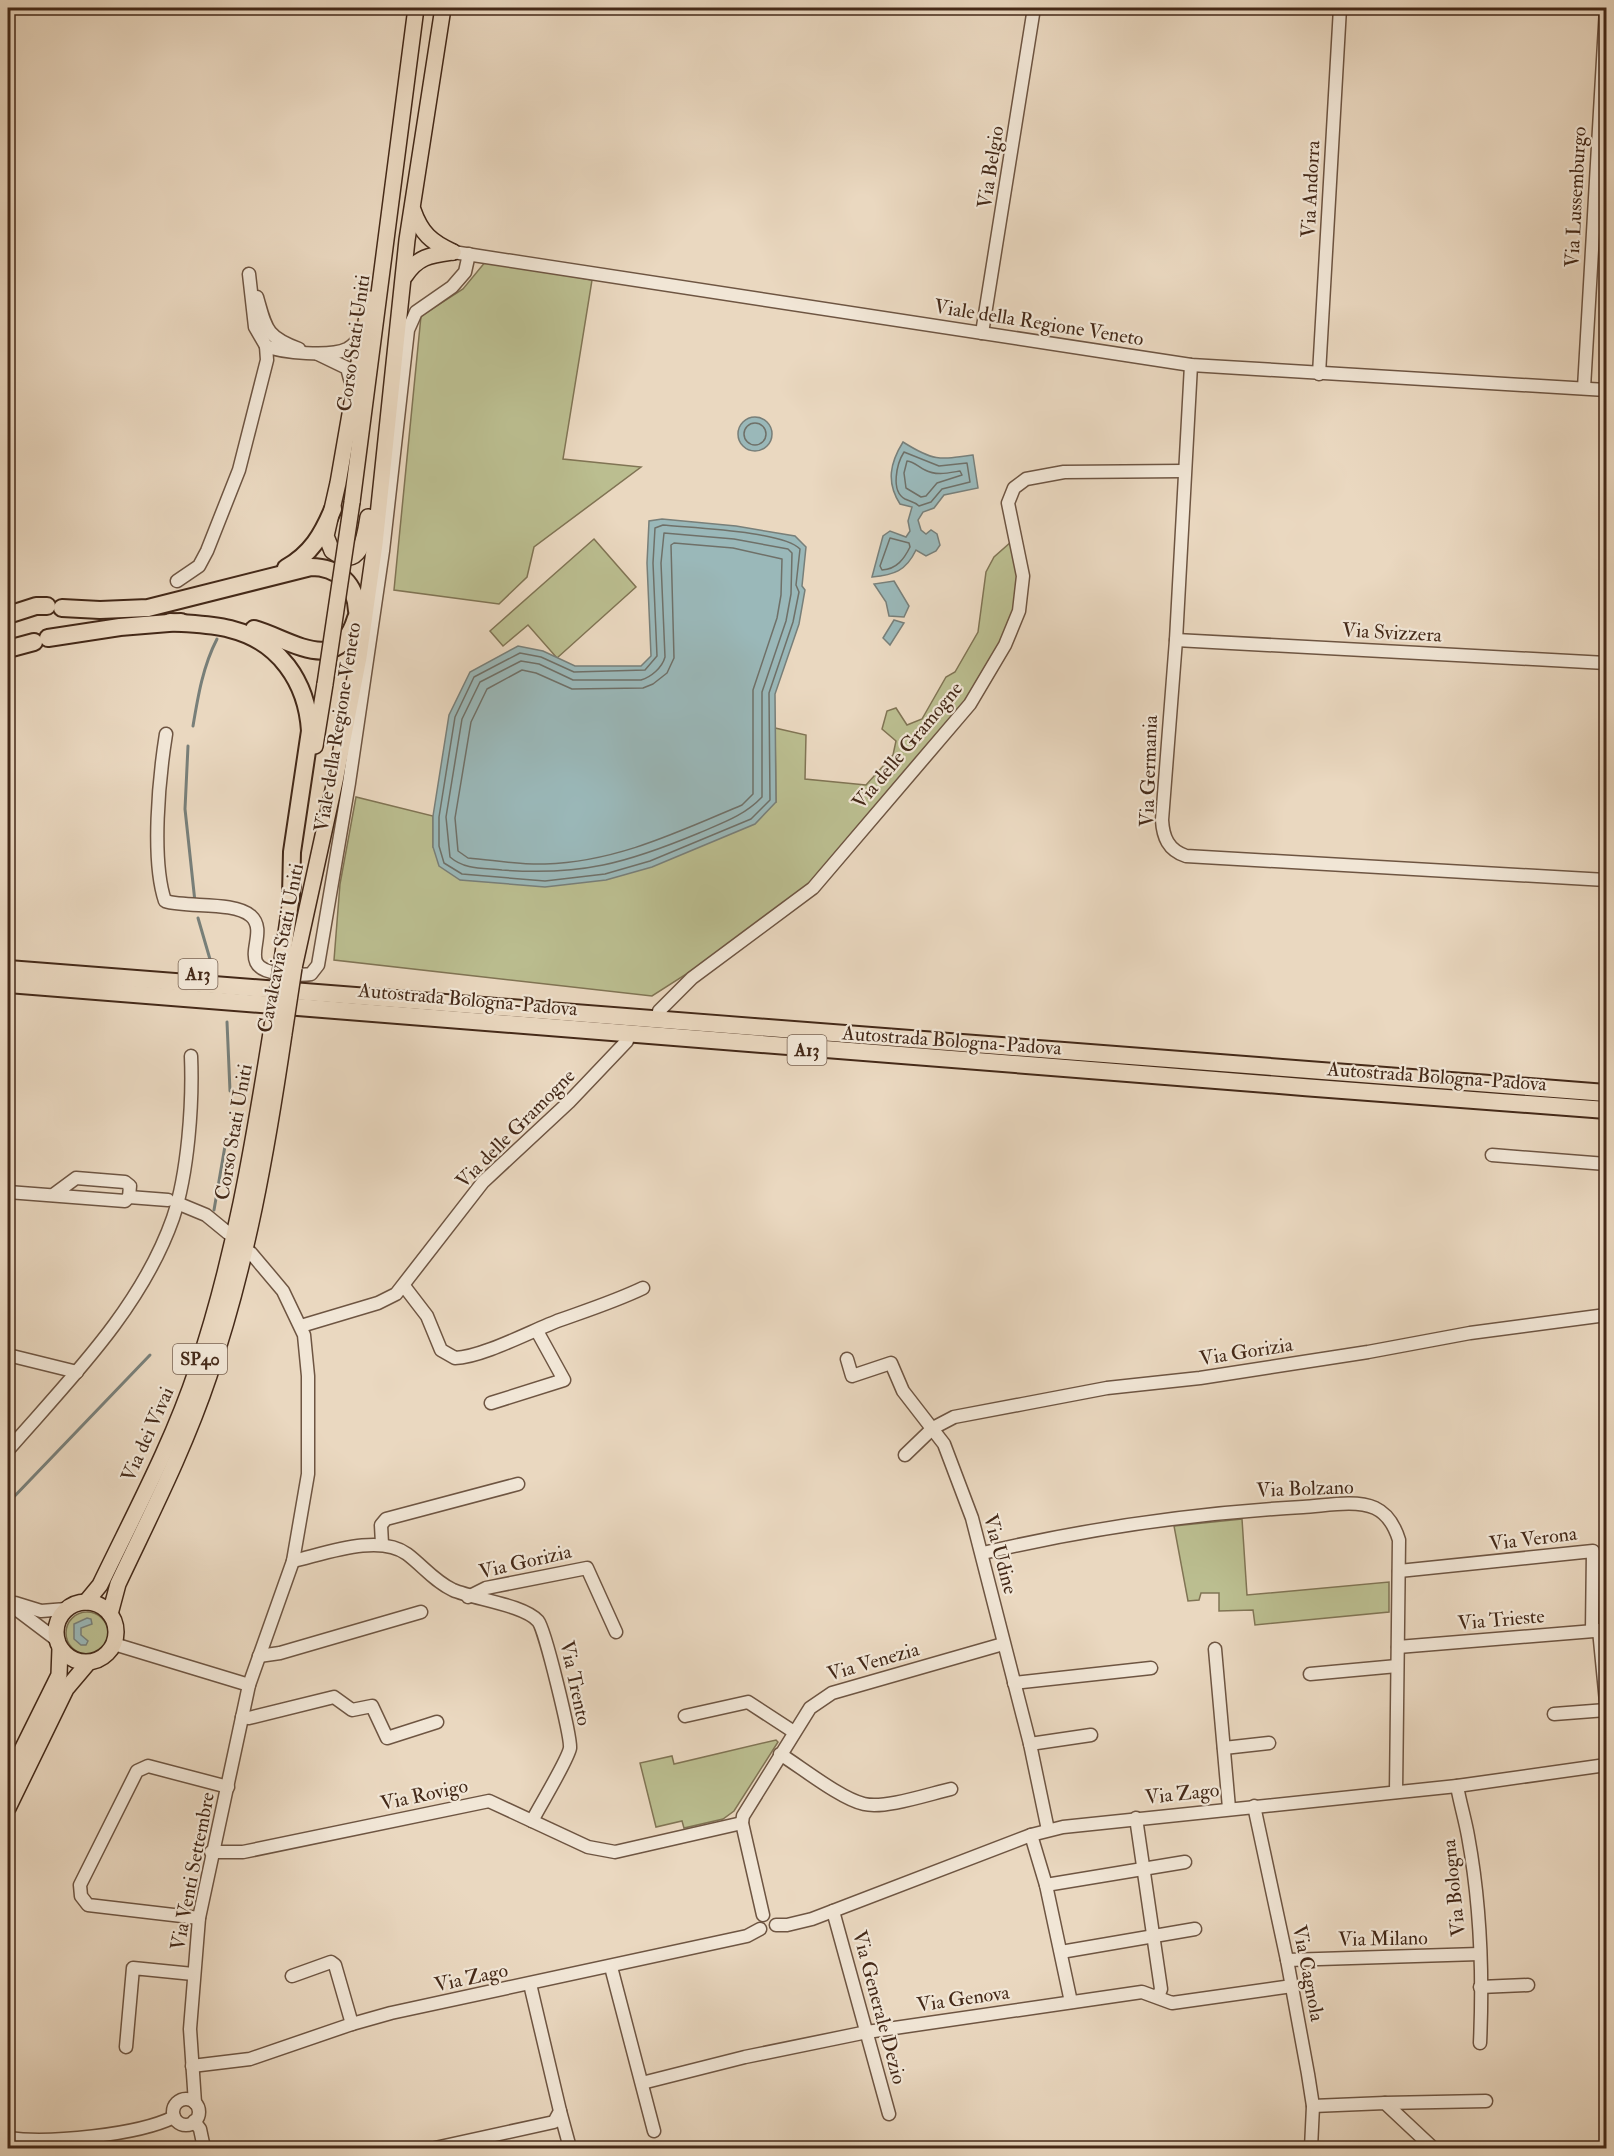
<svg xmlns="http://www.w3.org/2000/svg" width="1614" height="2156" font-family="'IM FELL Double Pica',serif">
<style>
.green{fill:#bbbe90;stroke:#807454;stroke-width:1.5}
.water{fill:#9ab8b9;stroke:#787f79;stroke-width:1.5}
.lines{fill:none;stroke-linecap:round;stroke-linejoin:round}
.shore{stroke:#6f7068;stroke-width:1.5}
.stream{stroke:#787f79;stroke-width:3}
.minor-casing{stroke:#6e5542;stroke-width:15}
.major-casing{stroke:#442918;stroke-width:18}
.highway-casing{stroke:#442918;stroke-width:20}
.minor{stroke:#f1e6d6;stroke-width:12}
.major{stroke:#ead8c0;stroke-width:15}
.highway{stroke:#ead8c0;stroke-width:16}
.major-bridge-casing{stroke:#442918;stroke-width:18;stroke-linecap:butt}
.major-bridge{stroke:#ead8c0;stroke-width:15}
.labels{text-anchor:middle;stroke-width:4.5;stroke-linejoin:round;paint-order:stroke}
.shield{fill:#f1e6d6;stroke:#786251;stroke-width:1.5}
.shield-label{font-size:18px;font-weight:bold;fill:#442918}
.street-label{font-size:20px;fill:#442918;stroke:#f1e6d6}
</style>
<rect width="100%" height="100%" fill="#ead8c0"/>
<filter id="stains"><feTurbulence type="fractalNoise" baseFrequency=".00333" numOctaves="4"/><feColorMatrix values="0 0 0 0 .2 0 0 0 0 .09 0 0 0 0 .02 0 0 0 .5 -.17"/></filter>
<radialGradient id="worn" r=".72"><stop offset=".6" stop-color="#630" stop-opacity="0"/><stop offset="1" stop-color="#630" stop-opacity=".3"/></radialGradient>
<g class="green">
<path d="M486,261L592,280L563,459L641,467L534,547L527,577L499,604L394,590L421,316L463,289Z"/>
<path d="M594,539L636,587L557,658L528,625L503,646L490,631Z"/>
<path d="M1011,542L1018,577L1016,610L969,703L812,887L771,920L652,996L334,960L340,884L356,797L433,816V847L776,802L775,728L806,735L805,779L866,785L893,755L896,741L882,729L887,711L896,708L907,725L922,719L946,677L955,672L978,632L986,572L994,557Z"/>
<path d="M1242,1519L1247,1595L1389,1582V1612L1255,1625L1253,1610L1219,1611V1593H1201L1199,1600L1188,1601L1174,1526Z"/>
<circle cx="87" cy="1633" r="21"/>
<path d="M776,1740L778,1742L734,1811L723,1819L684,1828L682,1821L656,1827L640,1763L672,1756L674,1764Z"/>
</g>
<g class="water">
<circle cx="755" cy="434" r="17"/>
<path d="M903,442C933,461 939,460 973,455L978,488L944,495L934,508L923,512L918,520L921,530L926,534L931,530L937,534L940,545L936,551L926,556L916,550C906,571 894,575 872,577L883,536L890,531L906,537L910,531L908,521L912,507L900,504C886,482 890,463 903,442Z"/>
<path d="M662,519L736,526L795,536L806,547L802,586L805,590L799,624L775,694L776,802L755,824L652,867L606,880L545,887L460,880L439,866L433,847V816L449,715L470,672L518,646L543,651L575,666H641L651,656L647,563L649,521Z"/>
<path d="M894,581L909,606L904,617L889,616L886,602L874,584Z"/>
<path d="M894,620L904,623L890,645L883,638Z"/>
<path d="M87,1618L91,1619L92,1624L81,1628V1635L88,1641L86,1645H81L74,1639V1624Z"/>
</g>
<g class="lines">
<g class="shore">
<circle cx="755" cy="434" r="11"/>
<path d="M904,452L939,466L967,463L970,482L942,489L931,502L919,506C914,501 911,502 905,499C890,491 897,463 904,452Z"/>
<path d="M907,461C915,462 918,467 925,470C936,476 948,473 960,471L962,475L937,483L926,496L921,497L906,488L904,473Z"/>
<path d="M663,525C691,528 782,531 800,549L796,585L799,592L793,622L769,693L770,800L751,819L650,861L605,874L545,881L462,874L444,863L439,846V817L455,717L474,677L520,653L541,657L574,672L645,670L657,656L653,563L655,528Z"/>
<path d="M664,533L734,539L788,549L792,553L791,594L786,621L762,692V797C744,816 722,823 699,833C627,863 581,876 502,870C483,868 465,870 450,857L446,817L462,719L480,682L521,661L539,664L573,680H641C651,677 662,668 665,657L661,563Z"/>
<path d="M890,538L909,543L910,547C904,559 897,569 882,570L880,566Z"/>
<path d="M674,543L733,548L782,559L781,595L777,618L753,690V794L742,805C678,832 616,862 545,864C520,865 493,860 468,858L458,851L455,818L471,722L487,689L522,670L536,673L572,689L643,688L653,684L667,673L674,658L671,545Z"/>
</g>
<g class="stream">
<path d="M193,726C198,696 203,666 217,639"/>
<path d="M188,746L185,809L195,902"/>
<path d="M198,918L214,973"/>
<path d="M227,1022L230,1091"/>
<path d="M214,1210L225,1146"/>
<path d="M8,1503L150,1355"/>
</g>
<defs>
<g id="minor">
<path d="M453,252L1191,365L1606,390"/>
<path d="M249,274L255,327L266,346C283,353 330,357 347,349C355,345 358,339 363,331"/>
<path d="M257,297C266,329 266,337 299,349"/>
<path d="M982,333L1034,8"/>
<path d="M318,354L347,368L353,390"/>
<path d="M1191,365L1176,640L1162,820C1163,837 1168,850 1186,856L1606,880"/>
<path d="M1319,374L1340,8"/>
<path d="M1584,388L1606,8"/>
<path d="M177,581L199,566L207,551L239,470L267,360L266,346"/>
<path d="M1176,640L1606,663"/>
<path d="M166,734C159,778 151,859 165,901C187,908 234,901 251,916C271,934 233,968 278,973C289,974 300,976 311,974L318,965L349,783L383,551L408,330L416,312L452,287L465,272L469,254"/>
<path d="M659,1011L692,978L813,888L970,704L1005,645L1019,611L1023,576L1008,503L1014,488L1026,479L1064,472L1183,471"/>
<path d="M1492,1155L1606,1164"/>
<path d="M8,1192L125,1201L129,1197L130,1186L125,1182L76,1178L53,1195"/>
<path d="M129,1197L168,1200"/>
<path d="M177,1203L206,1215L228,1233"/>
<path d="M404,1286L427,1316L441,1350L455,1358C483,1357 533,1330 560,1320C588,1310 616,1301 643,1288"/>
<path d="M301,1326L378,1303L396,1294L483,1182L569,1102L627,1041"/>
<path d="M8,1355L77,1372"/>
<path d="M847,1359L852,1376L891,1363L903,1391L944,1444L972,1518L1030,1744L1048,1830"/>
<path d="M491,1403L564,1380L537,1331"/>
<path d="M8,1450C69,1380 141,1309 173,1218C188,1173 193,1104 191,1056"/>
<path d="M905,1455L933,1428L954,1417L1023,1404L1107,1388L1200,1378L1368,1352L1470,1333L1606,1315"/>
<path d="M382,1544L381,1525L386,1519L518,1484"/>
<path d="M983,1553C1089,1528 1195,1513 1303,1507C1324,1506 1355,1499 1375,1508C1388,1514 1395,1527 1399,1540L1396,1792"/>
<path d="M293,1561C324,1554 379,1533 407,1554C423,1566 434,1581 453,1590C474,1599 524,1605 538,1621C545,1629 571,1737 570,1748C568,1760 539,1807 532,1821"/>
<path d="M1399,1571L1593,1551L1592,1630"/>
<path d="M468,1597L486,1588L587,1568L616,1632"/>
<path d="M8,1603L57,1640"/>
<path d="M15,1603L41,1611L66,1609"/>
<path d="M1599,1630L1606,1702"/>
<path d="M114,1644L249,1685"/>
<path d="M1398,1647L1606,1630"/>
<path d="M1215,1649L1229,1808"/>
<path d="M259,1656L280,1653L421,1612"/>
<path d="M1310,1674L1397,1666"/>
<path d="M1014,1683L1151,1668"/>
<path d="M1554,1714L1606,1710"/>
<path d="M685,1716L748,1702L794,1732"/>
<path d="M242,1717L249,1718L334,1697L352,1710L372,1706L387,1738L437,1722"/>
<path d="M1030,1744L1091,1735"/>
<path d="M1224,1748L1269,1743"/>
<path d="M780,1754C801,1767 841,1799 864,1804C885,1809 929,1794 951,1789"/>
<path d="M1457,1786C1460,1803 1465,1819 1468,1836C1480,1901 1483,1977 1480,2043"/>
<path d="M1254,1806L1287,1960L1308,2074L1313,2106L1311,2148"/>
<path d="M1136,1818L1161,1989L1158,1997"/>
<path d="M1031,1835L1046,1885L1071,2002"/>
<path d="M211,1852H243L489,1801L588,1847L615,1852L742,1823"/>
<path d="M1046,1885L1185,1862"/>
<path d="M833,1911L889,2114"/>
<path d="M763,1915L742,1823L743,1816L810,1708L832,1693L1003,1644"/>
<path d="M199,1918L88,1905L81,1896L80,1885L137,1771L148,1766L228,1787"/>
<path d="M776,1925H787L812,1919L1031,1835L1063,1827L1457,1786L1606,1765"/>
<path d="M1061,1952L1195,1929"/>
<path d="M1287,1960L1479,1954"/>
<path d="M611,1967L654,2131"/>
<path d="M292,1976L331,1962L335,1965L352,2024"/>
<path d="M1480,1987L1528,1985"/>
<path d="M126,2047L133,1968L193,1974"/>
<path d="M192,2066L250,2059L352,2024L391,2013L747,1936L760,1929"/>
<path d="M642,2083L745,2057L867,2032L1142,1992L1172,2003L1292,1986"/>
<circle cx="186" cy="2112" r="13"/>
<path d="M195,2103L190,2029L199,1918L249,1685L293,1561L308,1474V1376L304,1335L283,1291L251,1253"/>
<path d="M1385,2103L1486,2101"/>
<path d="M1313,2106L1385,2103L1433,2148"/>
<path d="M560,2111L570,2148"/>
<path d="M194,2121L200,2129L204,2148"/>
<path d="M8,2138C48,2144 138,2135 174,2117"/>
<path d="M435,2148L554,2122L560,2111L530,1984"/>
</g>
<g id="major">
<path d="M413,210C421,233 431,242 453,252"/>
<path d="M405,276C418,256 431,255 453,252"/>
<path d="M352,502L416,8"/>
<path d="M368,517C365,536 361,572 332,551L326,536L338,483L370,299"/>
<path d="M315,746L325,684"/>
<path d="M281,967L293,885"/>
<path d="M294,968L335,781L359,657L375,544L407,240L443,8"/>
<circle cx="86" cy="1632" r="30"/>
<path d="M86,1602L100,1585C134,1514 172,1444 197,1369C234,1260 253,1146 271,1033"/>
<path d="M110,1614L118,1584C150,1516 185,1448 209,1376C247,1265 267,1150 284,1034"/>
<path d="M8,1778L59,1675L60,1648"/>
<path d="M8,1808L66,1689L88,1663"/>
</g>
<g id="highway">
<path d="M286,568C311,554 322,535 333,509"/>
<path d="M62,608L100,610L148,608L311,567C338,567 356,584 357,611"/>
<path d="M8,615L36,606H47"/>
<path d="M170,622C190,624 211,624 230,629C279,641 307,682 310,731L292,852L291,896"/>
<path d="M254,629C290,639 338,678 356,618"/>
<path d="M48,638L120,627L181,622"/>
<path d="M8,649L34,642"/>
<path d="M8,969L1606,1093"/>
<path d="M8,984C540,1027 1073,1070 1606,1110"/>
</g>
</defs>
<use href="#minor" class="minor-casing"/>
<use href="#major" class="major-casing"/>
<use href="#highway" class="highway-casing"/>
<use href="#minor" class="minor"/>
<use href="#major" class="major"/>
<use href="#highway" class="highway"/>
<defs>
<g id="major-bridge">
<path d="M325,684L352,502"/>
<path d="M271,1033L281,967"/>
<path d="M284,1034L294,968"/>
</g>
</defs>
<use href="#major-bridge" class="major-bridge-casing"/>
<use href="#major-bridge" class="major-bridge"/>
</g>
<g class="labels">
<g class="shield">
<rect x="178.5" y="959" width="39" height="30" rx="4.5"/>
<rect x="787.5" y="1035" width="39" height="30" rx="4.5"/>
<rect x="173" y="1344" width="54" height="30" rx="4.5"/>
</g>
<g class="shield-label">
<text x="198" y="980">A13</text>
<text x="807" y="1056">A13</text>
<text x="200" y="1365">SP40</text>
</g>
<g class="street-label">
<text transform="translate(990 167) rotate(-81)" y="7">Via Belgio</text>
<text transform="translate(1310 189) rotate(-87)" y="7">Via Andorra</text>
<text transform="translate(1575 197) rotate(-87)" y="7">Via Lussemburgo</text>
<text transform="translate(1039 322) rotate(9)" y="7">Viale della Regione Veneto</text>
<text transform="translate(353 343) rotate(-82)" y="7">Corso Stati Uniti</text>
<text transform="translate(1392 632) rotate(3)" y="7">Via Svizzera</text>
<text transform="translate(337 727) rotate(-81)" y="7">Viale della Regione Veneto</text>
<text transform="translate(907 745) rotate(-50)" y="7">Via delle Gramogne</text>
<text transform="translate(1148 771) rotate(-88)" y="7">Via Germania</text>
<text transform="translate(280 948) rotate(-79)" y="7">Cavalcavia Stati Uniti</text>
<text transform="translate(468 999) rotate(5)" y="7">Autostrada Bologna-Padova</text>
<text transform="translate(952 1040) rotate(4)" y="7">Autostrada Bologna-Padova</text>
<text transform="translate(1437 1076) rotate(4)" y="7">Autostrada Bologna-Padova</text>
<text transform="translate(515 1128) rotate(-45)" y="7">Via delle Gramogne</text>
<text transform="translate(233 1132) rotate(-80)" y="7">Corso Stati Uniti</text>
<text transform="translate(1246 1351) rotate(-9)" y="7">Via Gorizia</text>
<text transform="translate(147 1434) rotate(-66)" y="7">Via dei Vivai</text>
<text transform="translate(1305 1488) rotate(-2)" y="7">Via Bolzano</text>
<text transform="translate(1533 1538) rotate(-7)" y="7">Via Verona</text>
<text transform="translate(1001 1554) rotate(75)" y="7">Via Udine</text>
<text transform="translate(525 1561) rotate(-13)" y="7">Via Gorizia</text>
<text transform="translate(1501 1619) rotate(-5)" y="7">Via Trieste</text>
<text transform="translate(873 1661) rotate(-16)" y="7">Via Venezia</text>
<text transform="translate(576 1683) rotate(78)" y="7">Via Trento</text>
<text transform="translate(1182 1793) rotate(-6)" y="7">Via Zago</text>
<text transform="translate(424 1794) rotate(-12)" y="7">Via Rovigo</text>
<text transform="translate(192 1871) rotate(-79)" y="7">Via Venti Settembre</text>
<text transform="translate(1453 1888) rotate(-96)" y="7">Via Bologna</text>
<text transform="translate(1383 1938) rotate(-1)" y="7">Via Milano</text>
<text transform="translate(1309 1973) rotate(79)" y="7">Via Cagnola</text>
<text transform="translate(471 1977) rotate(-12)" y="7">Via Zago</text>
<text transform="translate(963 1998) rotate(-8)" y="7">Via Genova</text>
<text transform="translate(880 2007) rotate(75)" y="7">Via Generale Dezio</text>
</g>
</g>
<rect width="1614" height="2156" fill="none" stroke="#ead8c0" stroke-width="30"/>
<rect x="9" y="9" width="1596" height="2138" fill="none" stroke="#442918" stroke-width="3"/>
<rect x="15" y="15" width="1584" height="2126" fill="none" stroke="#442918" stroke-width="1.5"/>
<rect width="100%" height="100%" filter="url(#stains)"/>
<rect width="100%" height="100%" fill="url(#worn)"/>
</svg>
